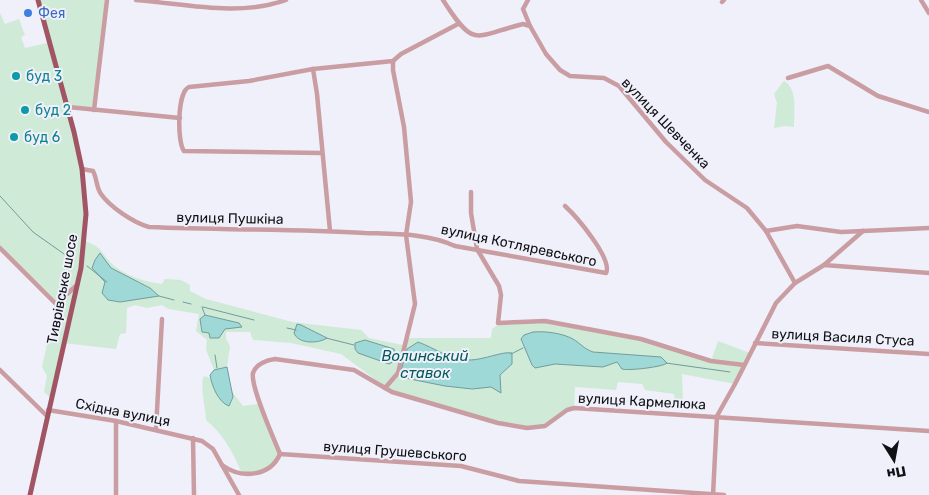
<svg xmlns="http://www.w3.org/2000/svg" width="929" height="495" font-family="Rubik,sans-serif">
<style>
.green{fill:#cfead6}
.water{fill:#9ed8d7;stroke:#739c9c}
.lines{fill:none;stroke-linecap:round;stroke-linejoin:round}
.stream{stroke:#739c9c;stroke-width:1}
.minor{stroke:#ca9da3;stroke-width:4.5}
.major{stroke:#a15564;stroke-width:5}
.shop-dot{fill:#3f7fe0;stroke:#eff0fa;stroke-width:2}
.culture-dot{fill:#0f9aa8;stroke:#eff0fa;stroke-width:2}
.labels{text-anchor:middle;stroke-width:4;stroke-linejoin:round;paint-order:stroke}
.shop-label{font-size:14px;fill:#366cbe;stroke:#eff0fa;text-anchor:start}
.culture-label{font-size:14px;fill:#0d838f;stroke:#eff0fa;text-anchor:start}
.street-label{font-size:14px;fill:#101114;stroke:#eff0fa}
.water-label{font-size:15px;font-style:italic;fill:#035a5b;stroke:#eff0fa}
</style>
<rect width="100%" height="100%" fill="#eff0fa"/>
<g class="green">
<path d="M38,0H107L94,110L68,107L82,169L85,241C103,248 99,250 111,263C123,275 145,282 162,284L165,279L181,280L190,285V291L206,299L292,322L361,330L369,338L402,345L407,338H491L492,329C522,302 673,349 711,361L718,341L750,353L735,384L682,374L683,401L679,406L676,405L674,394L645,390L642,384L618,382L616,390L575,387L574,408L540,428L498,423L392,392L341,354L291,343L253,340L250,332H226V339L230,346L227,367L214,370L206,350L207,340L196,331L199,314L168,309L162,305L147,308L135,305L127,308L126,333L120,334L116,349L63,343L51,398L44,392L47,376L42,367L56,304L0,249V13L5,24L19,19L25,35L21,37L25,48L51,42Z"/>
<path d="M784,81C798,89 794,113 794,127L784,126L774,128L777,103L774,94Z"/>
<path d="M204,376L210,378L224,401L232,402V395L230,389L243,406L258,404L280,454L277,459L257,474L241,471C232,451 223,434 206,420C206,409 199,384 204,376Z"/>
</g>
<g class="water">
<path d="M100,253L111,268L150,288L159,296L120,302L108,300L102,293L105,282L92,268L95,260Z"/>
<path d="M205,315L239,323L242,327L225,329L219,338H210L209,333L202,332L200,319Z"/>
<path d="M297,324L301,325L327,338C318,344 298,344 294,333Z"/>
<path d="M533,332C545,331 562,333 573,339C580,343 584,349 593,352L661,357L667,363C663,367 628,371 622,369L617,362L603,367L555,364L535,368L532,365L521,339L524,335Z"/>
<path d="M365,340L394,349L396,354L394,361L389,364L358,353L355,349V343Z"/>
<path d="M418,342C435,348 451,361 470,360C483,360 503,351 512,353V364L500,375L501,393L491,387L472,389L445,386L405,378L401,371L407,349Z"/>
<path d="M227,367L233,397L229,406C218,402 212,386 210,375L214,370Z"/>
</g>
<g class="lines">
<g class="stream">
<path d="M0,196L33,232L74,261"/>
<path d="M87,266L107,282"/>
<path d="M159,296L174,300"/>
<path d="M183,302L191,304"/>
<path d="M202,307L205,315"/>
<path d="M203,307L254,320"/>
<path d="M287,328L296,330"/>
<path d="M326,338L354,345"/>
<path d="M511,354L523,348"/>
<path d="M215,355L217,368"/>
<path d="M666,363L730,372"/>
</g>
<g class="minor">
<path d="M136,0C185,4 239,17 286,0"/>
<path d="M443,0C475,50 474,36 523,24L530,26L546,54L560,70L570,76L604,78L619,86L666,142L705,180L747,208L766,231L797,226L841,232L929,228"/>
<path d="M528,0L523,9L530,26"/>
<path d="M921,0L929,13"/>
<path d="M722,2L724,0"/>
<path d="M313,69L317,94L330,231"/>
<path d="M788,78L828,66L878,96L929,112"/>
<path d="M68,107L180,118"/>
<path d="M94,110L107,0"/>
<path d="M321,153L184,151C177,142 177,92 189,87L249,81L313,69L393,61L401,54L458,24"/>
<path d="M82,169L93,171C97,178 96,187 101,194C110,207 134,223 149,227C221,230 293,229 365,233C395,234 427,233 455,246L606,273C613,259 576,216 565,206"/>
<path d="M471,192V213L477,249L499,286L501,295L498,323L545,321L641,339L711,361L744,365"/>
<path d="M766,231L795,283"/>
<path d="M0,248L56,304L77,285"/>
<path d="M824,265L929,273"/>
<path d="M755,343L929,354"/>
<path d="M0,370L47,416"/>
<path d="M385,388L398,373L415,304L406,235L411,202L404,127L393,70V61"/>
<path d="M48,410L116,421L202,441L213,449L239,495"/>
<path d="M116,421V495"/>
<path d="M156,429L162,319"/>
<path d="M193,438L194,495"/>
<path d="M280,454C274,439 250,386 253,373C256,364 267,360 275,359L354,370L392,392L498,423L527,428L545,426L567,410L574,408L929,431"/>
<path d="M222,465C241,479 270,477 280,454L461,466L519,481L724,495"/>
<path d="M713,495L717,416L735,384L776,303L795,283L824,265L863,231"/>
</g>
<path class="major" d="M30,495L81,268L86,214L82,169L74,132L38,0"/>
</g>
<circle class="shop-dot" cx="28" cy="13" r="5"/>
<g class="culture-dot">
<circle cx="16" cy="76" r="5"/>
<circle cx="25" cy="110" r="5"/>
<circle cx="14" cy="137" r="5"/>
</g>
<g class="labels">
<g class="shop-label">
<text x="38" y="18">Фея</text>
</g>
<g class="culture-label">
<text x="26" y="81">буд 3</text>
<text x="35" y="115">буд 2</text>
<text x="24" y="142">буд 6</text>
</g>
<g class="street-label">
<text transform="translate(666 123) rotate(46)" y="5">вулиця Шевченка</text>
<text transform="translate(230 218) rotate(1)" y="5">вулиця Пушкіна</text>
<text transform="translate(519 245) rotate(12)" y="5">вулиця Котляревського</text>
<text transform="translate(62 289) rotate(-79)" y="5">Тиврівське шосе</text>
<text transform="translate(843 337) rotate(3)" y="5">вулиця Василя Стуса</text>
<text transform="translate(642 401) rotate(3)" y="5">вулиця Кармелюка</text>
<text transform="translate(123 412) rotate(11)" y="5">Східна вулиця</text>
<text transform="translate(395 451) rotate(4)" y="5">вулиця Грушевського</text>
</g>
<g class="water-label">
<text x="425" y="361">Волинський<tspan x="425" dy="17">ставок</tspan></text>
</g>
</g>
<g transform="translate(894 460) rotate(169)" stroke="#eff0fa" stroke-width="4" paint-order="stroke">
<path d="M0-4L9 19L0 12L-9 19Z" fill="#101114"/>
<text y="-8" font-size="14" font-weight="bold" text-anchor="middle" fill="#101114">Пн</text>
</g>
</svg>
